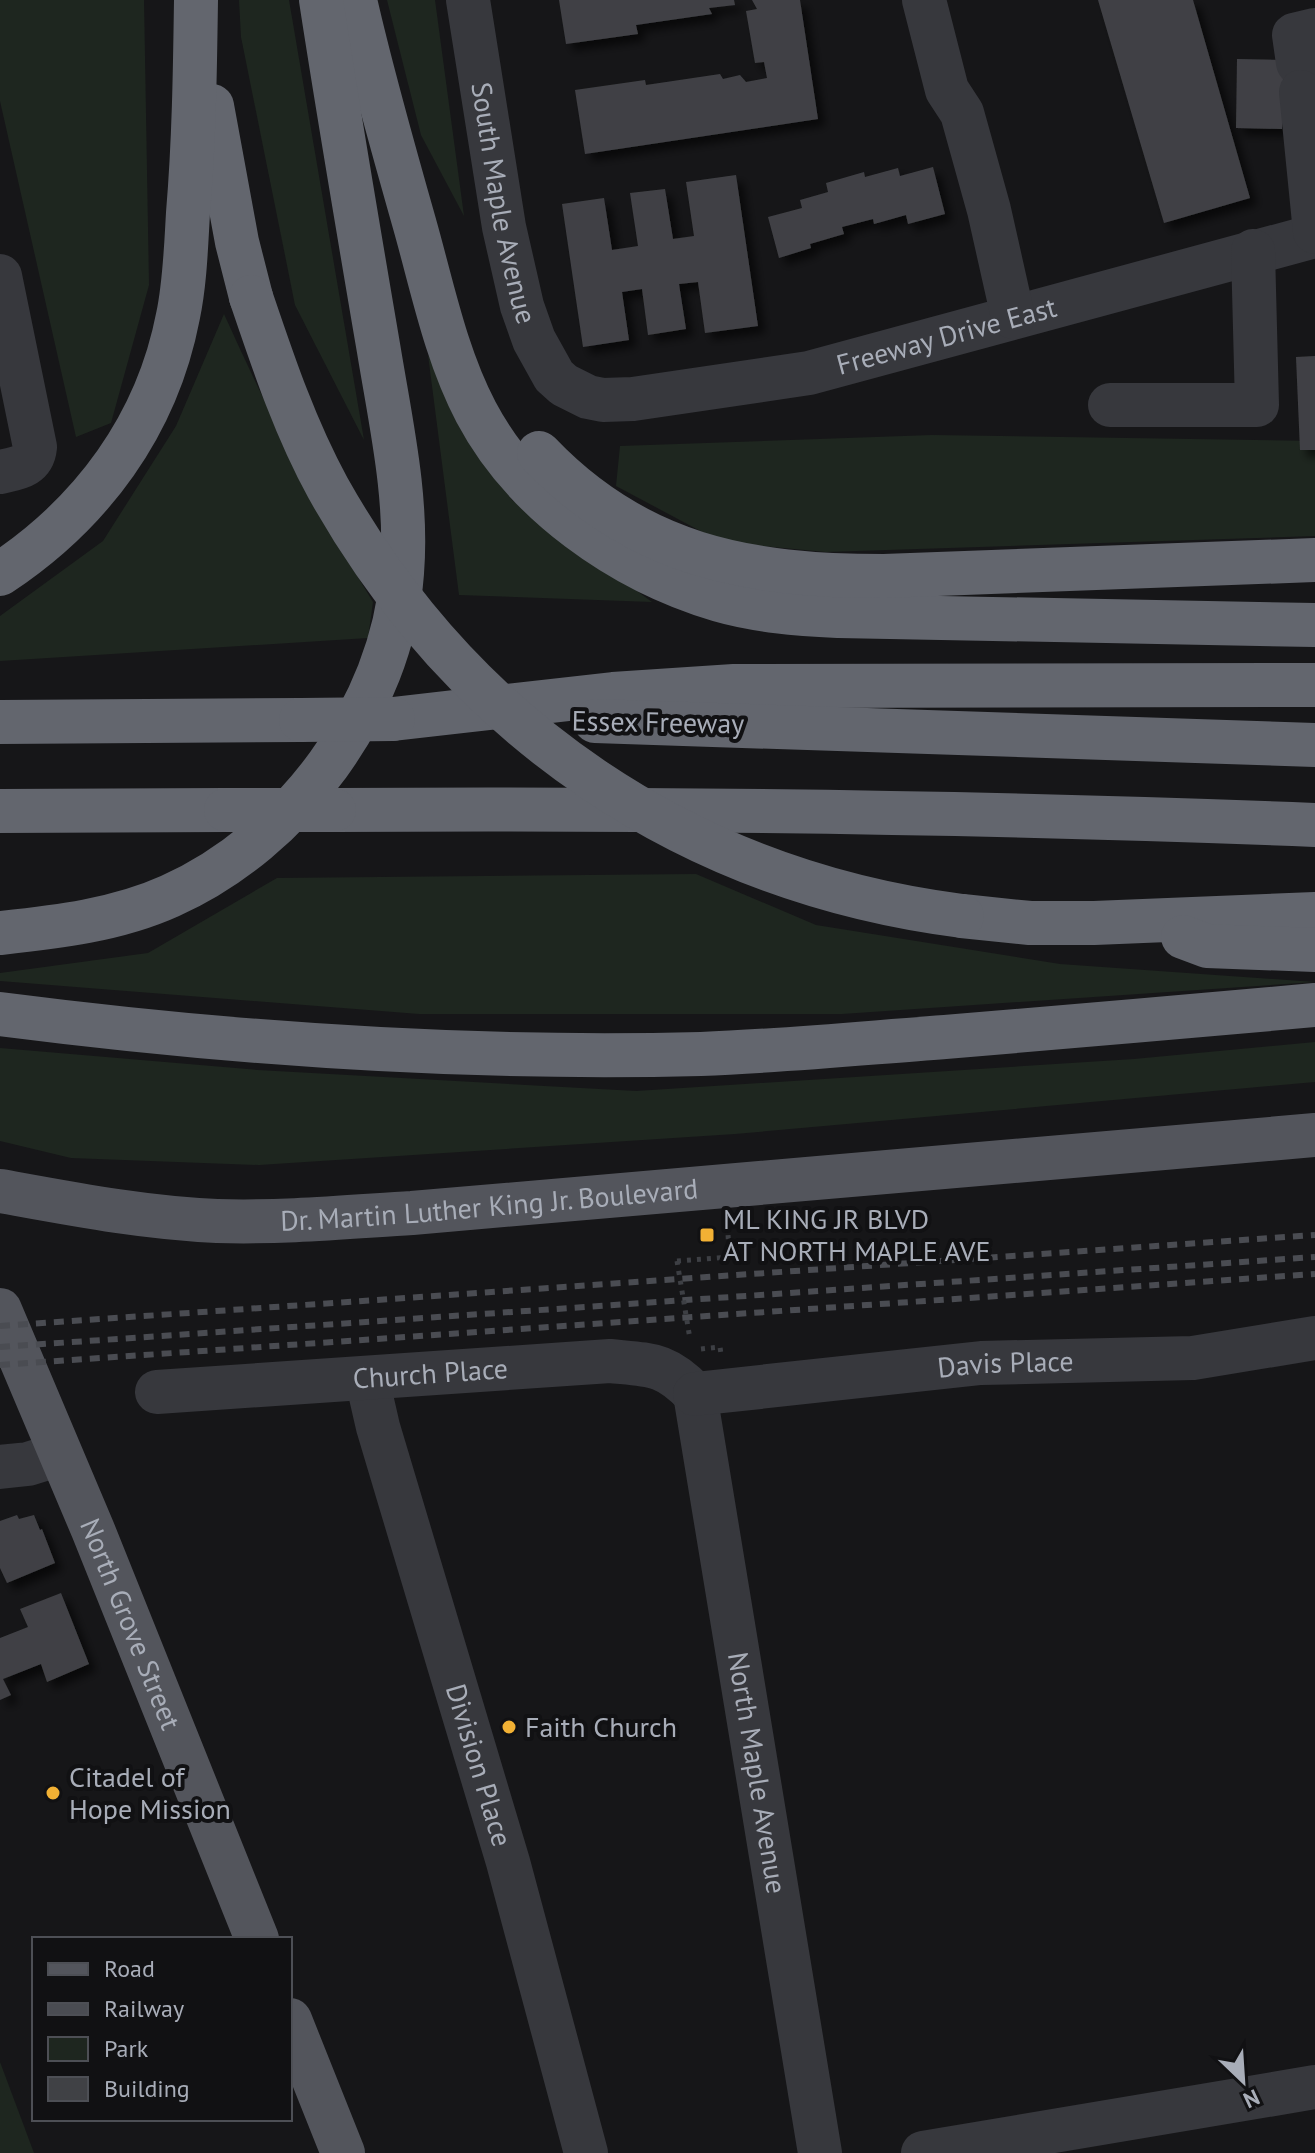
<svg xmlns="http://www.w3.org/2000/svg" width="1315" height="2153" font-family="'PT Sans',sans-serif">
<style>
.green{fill:#1e261f}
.building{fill:#404145;filter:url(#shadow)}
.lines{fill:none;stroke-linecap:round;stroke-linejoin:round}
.path{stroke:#3d3f44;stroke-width:5;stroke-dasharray:4 6;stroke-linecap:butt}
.minor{stroke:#37383d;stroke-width:44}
.major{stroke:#53555c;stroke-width:44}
.highway{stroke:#63666e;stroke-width:44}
.rail{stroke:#4a4c52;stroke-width:6;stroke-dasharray:10 8;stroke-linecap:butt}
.path-bridge{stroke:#3d3f44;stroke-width:5;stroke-dasharray:4 6;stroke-linecap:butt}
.highway-bridge{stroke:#63666e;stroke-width:44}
.poi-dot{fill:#f2b134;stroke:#111113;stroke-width:3}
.labels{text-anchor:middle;stroke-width:8;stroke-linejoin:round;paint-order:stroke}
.street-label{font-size:28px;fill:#a8adb8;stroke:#111113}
.poi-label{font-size:28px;fill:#a8adb8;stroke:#111113;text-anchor:start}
</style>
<defs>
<filter id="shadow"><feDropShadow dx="7" dy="7" stdDeviation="4" flood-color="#0009"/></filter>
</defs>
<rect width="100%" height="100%" fill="#161618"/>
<g class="green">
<path d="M0,0H144L149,285L111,423L76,437L0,101Z"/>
<path d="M239,0H289L364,440L295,305L241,37Z"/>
<path d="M387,0H435L464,216L421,135Z"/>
<path d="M224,314C269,413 316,510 373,602L368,638L0,661V616L103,541L176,426Z"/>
<path d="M428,355L512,500L652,602L459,595Z"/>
<path d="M932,435L1315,441V536L826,552L721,542L616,486L620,446Z"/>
<path d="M696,874L816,925L1060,964L1315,982L842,1014H419L0,981V973L148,953L277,878Z"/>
<path d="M1315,1042V1082L735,1134L259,1165L71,1158L0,1141V1048L258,1070L636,1091L1134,1059Z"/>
<path d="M0,2062L34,2153H0Z"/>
</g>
<g class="building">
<path d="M559,0H734L735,5L709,8L712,14L636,25L638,34L566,44Z"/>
<path d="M752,0H800L818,119L585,154L575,90L645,80L646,85L720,74L723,79L740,75L746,82L767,78L764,62L755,63L746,11L757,9Z"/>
<path d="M1098,0H1193L1250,198L1164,223Z"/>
<path d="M1237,59L1284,60L1282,129L1236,128Z"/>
<path d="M933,167L945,214L908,224L906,215L874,224L873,219L842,227L844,234L810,244L811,248L779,258L768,217L802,208L800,200L828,192L826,183L864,172L865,177L898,168L900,176Z"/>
<path d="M736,175L758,326L705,333L698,282L679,284L686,329L648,335L642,289L622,292L629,340L583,347L562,204L604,198L612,250L638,246L630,193L665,189L673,239L694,236L686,182Z"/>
<path d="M1315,356V450H1300L1296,357Z"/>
<path d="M17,1515L19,1519L34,1515L40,1530L42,1529L55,1563L7,1583L0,1568V1521Z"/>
<path d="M61,1593L89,1664L47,1682L41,1664L3,1679L11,1695L0,1700V1638L28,1627L20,1609Z"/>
</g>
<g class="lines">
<g class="path">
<path d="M677,1261L729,1257L728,1233"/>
<path d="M701,1349L720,1347L721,1354"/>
</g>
<g class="minor">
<path id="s1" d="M468,0L504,227L522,306L534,340L554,376L564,385L588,397L603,400L633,399L809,373L1315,236"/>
<path d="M924,0L947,90L962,113L989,210L1013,317"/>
<path d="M1298,63L1294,35L1315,30"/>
<path d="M1301,92L1315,232"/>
<path d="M0,276L35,447C33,467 17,468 0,472"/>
<path d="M1110,405H1257L1253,251"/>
<path id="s2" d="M367,1379L378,1427L508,1862L586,2153"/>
<path id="s3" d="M157,1392L610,1361C651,1365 665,1363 695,1394"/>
<path id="s4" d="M695,1394L820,2153"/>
<path id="s5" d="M695,1394L981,1363L1193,1358L1315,1338"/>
<path d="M0,1467L28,1464L60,1454"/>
<path d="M923,2153L1315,2087"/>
</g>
<g class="major">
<path id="s6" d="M0,1191C72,1204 144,1218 217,1221C282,1223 347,1217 412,1213L1315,1135"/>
<path id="s7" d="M0,1310L93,1530L257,1939"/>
<path d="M290,2020L343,2153"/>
</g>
<g class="highway">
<path d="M355,0C372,75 393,148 414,222C432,285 445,353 476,412C524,503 621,571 719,600C757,611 798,614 838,616L1315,625"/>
<path d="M212,106L237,242L251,297"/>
<path d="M539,453C637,556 748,576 884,576L1315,560"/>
<path d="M0,574C92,513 157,425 178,316C185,283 186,247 188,213C194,142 195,71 196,0"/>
<path d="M393,719L613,694L734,686L1315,685"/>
<path d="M595,721L1315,745"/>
<path d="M0,722L301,720"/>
<path d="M334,810C661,808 988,812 1315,825"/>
<path d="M0,811L226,810"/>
<path d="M962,916L1030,923H1094L1315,914"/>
<path d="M0,933C57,927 117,920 170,896C293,841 392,708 402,573C408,499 391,424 379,351C359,234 339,117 321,0"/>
<path d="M1183,937L1207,946L1315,950"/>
<path d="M0,1014C233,1044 466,1060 701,1054C782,1051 864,1043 945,1037C1068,1027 1192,1016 1315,1005"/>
</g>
<g class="rail">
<path d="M0,1326L1315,1235"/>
<path d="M0,1347L1315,1257"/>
<path d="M0,1365L1315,1274"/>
</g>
<path class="path-bridge" d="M677,1261L690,1339"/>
<g class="highway-bridge">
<path d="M251,297C273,362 295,428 328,488C463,729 688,881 962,916"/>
<path d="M301,720L393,719"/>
<path d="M226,810H334"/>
</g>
</g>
<g class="poi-dot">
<rect x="699" y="1227" width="16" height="16" rx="4"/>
<circle cx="509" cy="1727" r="8"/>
<circle cx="53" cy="1793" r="8"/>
</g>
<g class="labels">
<g class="street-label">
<text dy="10" stroke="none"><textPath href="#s1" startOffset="206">South Maple Avenue</textPath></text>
<text dy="10" stroke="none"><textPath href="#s1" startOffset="794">Freeway Drive East</textPath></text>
<text transform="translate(658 722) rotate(1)" y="10">Essex Freeway</text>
<text dy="10" stroke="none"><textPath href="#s6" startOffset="492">Dr. Martin Luther King Jr. Boulevard</textPath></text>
<text dy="10" stroke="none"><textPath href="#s5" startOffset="312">Davis Place</textPath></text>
<text dy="10" stroke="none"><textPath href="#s3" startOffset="274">Church Place</textPath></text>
<text dy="10" stroke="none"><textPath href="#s7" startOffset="340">North Grove Street</textPath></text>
<text dy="10" stroke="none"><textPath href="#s2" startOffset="402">Division Place</textPath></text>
<text dy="10" stroke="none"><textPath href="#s4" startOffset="384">North Maple Avenue</textPath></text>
</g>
<g class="poi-label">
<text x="723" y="1229">ML KING JR BLVD<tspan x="723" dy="32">AT NORTH MAPLE AVE</tspan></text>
<text x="525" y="1737">Faith Church</text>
<text x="69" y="1787">Citadel of<tspan x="69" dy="32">Hope Mission</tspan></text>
</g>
</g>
<rect x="32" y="1937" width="260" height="184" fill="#111113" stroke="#4d4f55" stroke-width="2"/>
<rect x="48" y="1963" width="40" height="12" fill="#53555c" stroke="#4d4f55" stroke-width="2"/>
<text x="104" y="1977" font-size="24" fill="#a8adb8">Road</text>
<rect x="48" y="2003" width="40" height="12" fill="#4a4c52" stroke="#4d4f55" stroke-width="2"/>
<text x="104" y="2017" font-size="24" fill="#a8adb8">Railway</text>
<rect x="48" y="2037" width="40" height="24" fill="#1e261f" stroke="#4d4f55" stroke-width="2"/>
<text x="104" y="2057" font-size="24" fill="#a8adb8">Park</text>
<rect x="48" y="2077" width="40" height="24" fill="#404145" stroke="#4d4f55" stroke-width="2"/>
<text x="104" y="2097" font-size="24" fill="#a8adb8">Building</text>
<g transform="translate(1243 2081) rotate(155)" stroke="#111113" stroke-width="6" paint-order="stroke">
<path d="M0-6L14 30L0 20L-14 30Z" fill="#a8adb8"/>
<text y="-12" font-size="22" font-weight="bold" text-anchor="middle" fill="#a8adb8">N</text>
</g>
</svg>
